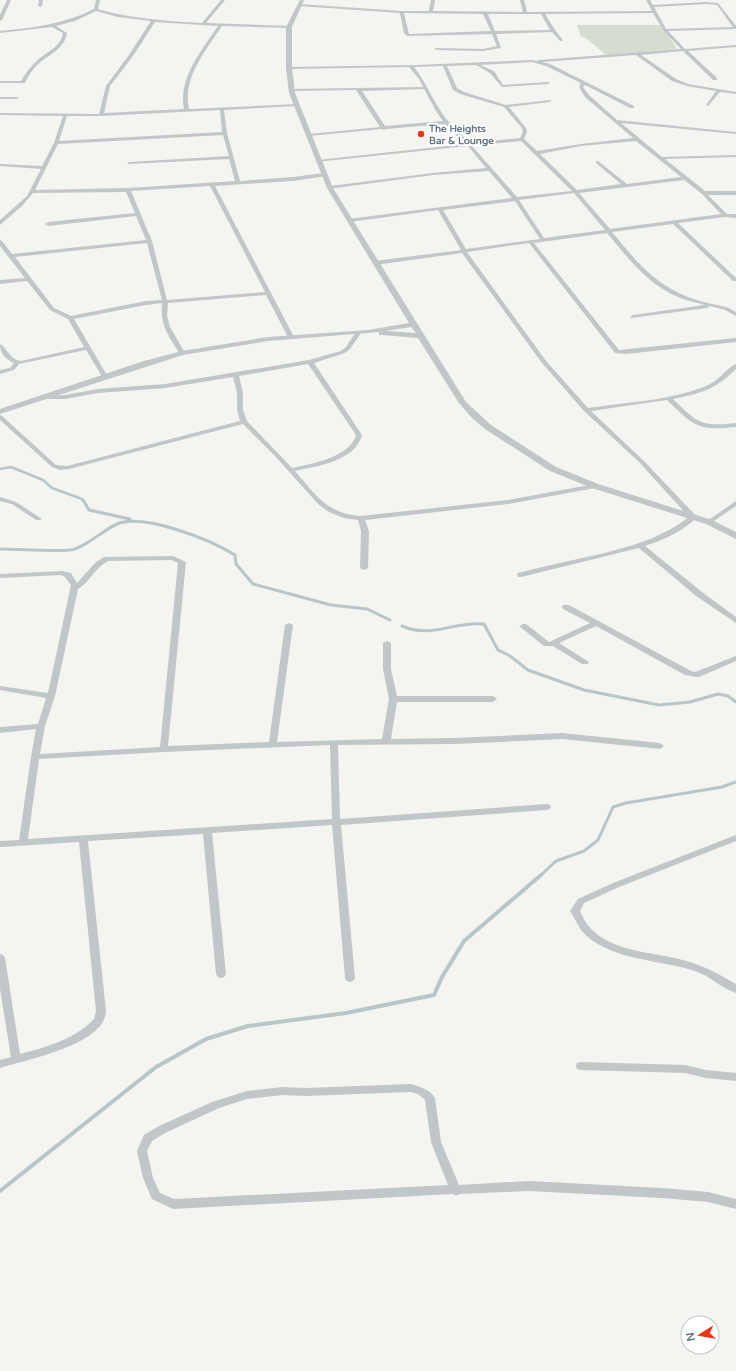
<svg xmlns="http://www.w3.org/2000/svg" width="736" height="1371" font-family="'Varela Round',sans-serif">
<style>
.green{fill:#d6dcd0}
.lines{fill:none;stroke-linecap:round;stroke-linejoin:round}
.stream-far2{stroke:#b7c6c9;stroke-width:2.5}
.stream-far1{stroke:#b7c6c9;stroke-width:3}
.stream{stroke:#b7c6c9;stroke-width:4}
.minor{fill:#c1c6c8;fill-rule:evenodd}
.tertiary{fill:#c1c6c8;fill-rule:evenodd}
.poi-dot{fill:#ee3516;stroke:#fff;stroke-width:1.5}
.labels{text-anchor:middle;stroke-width:4;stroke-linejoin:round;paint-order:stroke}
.far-poi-label{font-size:10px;font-weight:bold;fill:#617783;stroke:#fff;text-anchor:start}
</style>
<rect width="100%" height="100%" fill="#f4f4f0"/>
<path class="green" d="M577,25H662L677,49L606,55L586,38L581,37Z"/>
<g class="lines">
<path class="stream-far2" d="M0,469L11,467L43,480L52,488L82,499L83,501"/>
<g class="stream-far1">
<path d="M83,500L89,510L130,519"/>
<path d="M0,549C21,549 50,552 70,550C85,548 103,530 117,524C144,513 211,540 235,555L236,564L253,584L331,605L367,609L390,620"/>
<path d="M402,626C432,639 453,621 484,624L498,650L510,656L528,670L584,690L659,705L690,702L718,694L728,696L736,702"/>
<path d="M540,876L556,861L584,851L598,840L613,807L626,803L722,787L736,782"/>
</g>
<path class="stream" d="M0,1191L156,1067L206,1039L248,1026L346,1013L434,995L442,977L464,941L541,875"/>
<g class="minor">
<path d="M7,0H11L2,20L0,21V15Z"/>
<path d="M39,0H43L42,6L40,7L38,6Z"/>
<path d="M96,0H100L98,9C132,19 167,21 202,23L221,0H225L206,23L289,26L291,27L289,28L222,26C206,50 182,78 189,109L297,104L299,105L297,106L224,110L227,133L240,181L293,177L324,173L327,175L326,176L293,181L215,186L294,337L293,338H289L288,337L266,295L168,303L167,316L170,327L185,353L182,355L179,353C168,334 160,326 162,303L146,305L74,319L108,377L107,378H103L86,350L19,364L14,370L0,374V370L10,368L14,363C5,359 0,353 0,344L2,345L11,356L16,360L21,361L84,347L68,319L50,310L27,281L0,284V280L25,278L0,246V240L2,241L12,254L146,240L136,216L48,226L45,224L48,222L135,213L126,192L33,193L22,206L0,225V220L27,196L41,169L0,166V164L42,166L54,143L63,116L0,115V113L99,114L106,86L129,55L151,21L118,17L96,11L75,21L56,26L67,33C65,49 48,55 37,65C32,70 28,76 25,83H0V81H21C26,72 32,65 40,58C49,51 61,46 63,33L52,27L0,33V31C33,28 64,24 94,9ZM155,22L218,26C202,50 178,78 184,109L104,113L110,86L133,56ZM220,110L222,132L59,141L67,116H101ZM223,135L229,156L129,162L127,163L129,164L229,159L235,181L128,188L35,190L58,144ZM210,186L265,292L167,300L152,241L131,191ZM147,243L162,300L146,301L71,316L54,308L15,257Z"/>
<path d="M431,0H435L433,11L523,12L520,0H524L527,12L652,11L646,0H650L653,5L706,2L718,3L736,26V29L668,31L685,49L736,45V47L688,51L717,78V80H713L683,51L641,55L676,79L688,84L736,92V94L720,92L708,106L706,105L716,91L687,86L672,81L636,55L542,62L550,64L634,106V108H630L585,85L583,87L589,95L617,120L736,132V134L621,123L662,157L736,155V157L665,159L705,191H736V195H708L727,214H736V218L725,217L678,223L736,278V281H733L673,224L612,232C634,258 649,279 681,294C695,301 714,304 729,308L736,312V316L725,310L710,306L707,308L631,318L630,317L633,315L705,305C696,302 686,301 678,297C647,284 628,258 607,233L534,243L619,350L736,338V342L626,354L615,353L529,243L467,252L546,361L588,408C627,402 669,401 706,386C719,381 726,368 736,364V369C716,389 700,394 673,399C698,423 700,427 736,423V427C697,431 694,426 667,400L591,411L644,461L697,517C684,531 663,540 645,546L702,592L736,617V623L696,596L639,548L521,577H518L517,575L518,573C538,568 558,563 578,559C617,550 657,542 689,517L640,463L584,411L542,363L462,253L375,265L372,263L375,261L461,250L438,210L350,222L347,220L348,219L512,198L489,171L433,175L328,189V187L330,186L433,173L486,168L468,146L316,162V161L318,160L465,144L445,124L386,129L384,130L382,129L309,136L307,135L309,134L380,127L356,90L292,91L290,90V89L423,87L419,79L409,67L289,69L287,68L289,67L417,65L532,60L537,61L539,60L681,49L664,31L653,13L545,14L555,30L563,40L562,41H560L552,32L496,34L501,48L483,51L437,50L435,49V48L483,49L497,46L492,34L407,36L404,33L400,13L299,6L297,5L299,4L402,11H429ZM706,4L717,5L733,27L666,29L654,7ZM404,13L483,14L491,31L409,34ZM488,14H541L550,30L495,31ZM532,62L546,66L581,83L579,87L585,97L633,138L581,144L537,151L524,139L527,132L526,128L509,107L549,102L551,101V100L506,105L464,92L457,88L447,66L476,65L490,73L502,87L549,84V82H547L503,85L494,71L480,65ZM443,66L453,90L460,94L504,107L522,128L523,132L520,138L470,143C460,133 448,123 440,110C431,96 425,81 414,67ZM424,89L436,111L443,121L385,126L362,91ZM521,141L572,191L517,197L472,146ZM636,141L681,177L627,184L598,161H596V163L621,184L577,190L540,154L581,146ZM684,180L702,194L721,214L610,229L579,193ZM574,193L605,230L544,238L519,200ZM515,201L540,239L466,249L443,210Z"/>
<path d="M0,97H17L19,98L17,99H0Z"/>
<path d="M358,331L361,333L350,349L345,353L314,363L362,435C355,461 318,466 295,471C316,495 327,514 361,516L508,500L595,484L598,486L595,488L508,504L365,520L369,531L368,568L364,570L360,568L361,531L358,520L344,518L329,512L319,505L275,456L243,424L69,469L60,470L52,467L0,420V415L2,416L56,465L67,466L240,421L237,410V393L233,377L165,388L98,393L65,399H45L43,398V396L65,395L98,389L165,384L309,360L341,351L346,347L356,332ZM308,364L356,435C350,457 312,464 292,468L247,421L243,410V393L239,376Z"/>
<path d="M0,497L16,502L42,519L40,520H36L12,504L0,501Z"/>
<path d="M736,501V506L711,523H707L705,522L707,521Z"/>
<path d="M173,556L186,562L168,746L269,742L285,625L289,623L293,625L277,742L382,739L389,699L383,669V643L387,641L391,643V669L397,696H493L497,699L493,702H397L391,739L454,738L562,733L660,743L664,746L660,749L562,739L454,744L338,745L340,819L547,804L550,805L551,807L550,809L547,810L341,825L355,978L353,981L350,982L347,981L345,978L332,825L212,833L226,974L224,977L221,978L218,977L216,974L203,834L88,841L106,1011C105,1045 25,1060 0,1068V1060L11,1057L0,989V954L3,955L5,958L20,1054C47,1047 75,1039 94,1019L96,1011L79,842L0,847V841L19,840L31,757L36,729L0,733V727L38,724L46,698L0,690V686L48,693L71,585L65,577L61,575L0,578V574L62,571L71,573L77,583L95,563L104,557ZM172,560L178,563L160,747L40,754L45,726L55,696L78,589C90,582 95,567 108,561ZM330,745L332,819L28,839L39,759L164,752Z"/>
<path d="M563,605H569L691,671L695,672L736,656V661L699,677H696L685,675L596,626L559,643L589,662L588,664H582L553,646H544L519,626L523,624H526L549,642L590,623L563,609L562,607Z"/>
<path d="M736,835V841L619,887L584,903L580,911C582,915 584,920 587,924C610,954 654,951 686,961C705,966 720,975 736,984V993C721,988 710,976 695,971C660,959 607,961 581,930C577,924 574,917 570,911L578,899L613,883Z"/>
<path d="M581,1062L685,1065L706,1070L736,1073V1081L706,1078L685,1073L581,1070L577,1069L576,1066L577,1063Z"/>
<path d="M411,1084C420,1087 430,1089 435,1098L441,1142L459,1185L529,1181L662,1188L708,1192L736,1199V1209L708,1202L662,1198L529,1191L460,1194L456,1196L453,1194L173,1209L152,1199L143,1178L137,1151L144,1135L157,1127L212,1102L247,1091L282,1087L306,1088ZM411,1092L418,1094L425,1100L431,1142L448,1185L174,1199L160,1193L153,1178L147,1151L152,1141L165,1133L219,1108L247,1099L282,1095L306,1096Z"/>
</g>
<path class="tertiary" d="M300,0H304L292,27V68L295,93L333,188L466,402L491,425L556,467L598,484L712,520L736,532V539L706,524L592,488L550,471L485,429L472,418L459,403L418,338L382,335H379V332L268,341L183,355L0,414V409L144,361L182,351L268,337L368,330L409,323L327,188L289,93L286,68V27ZM411,327L416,333L386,331Z"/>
</g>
<circle class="poi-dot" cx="421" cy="134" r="4"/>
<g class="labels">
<g class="far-poi-label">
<text x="429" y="132">The Heights<tspan x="429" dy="12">Bar &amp; Lounge</tspan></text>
</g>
</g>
<g transform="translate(700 1335) rotate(259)"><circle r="19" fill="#ffffff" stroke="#c0c9cd"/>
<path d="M0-3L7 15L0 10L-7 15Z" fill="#ee3516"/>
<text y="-6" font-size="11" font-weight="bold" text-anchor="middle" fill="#617783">N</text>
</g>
</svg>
